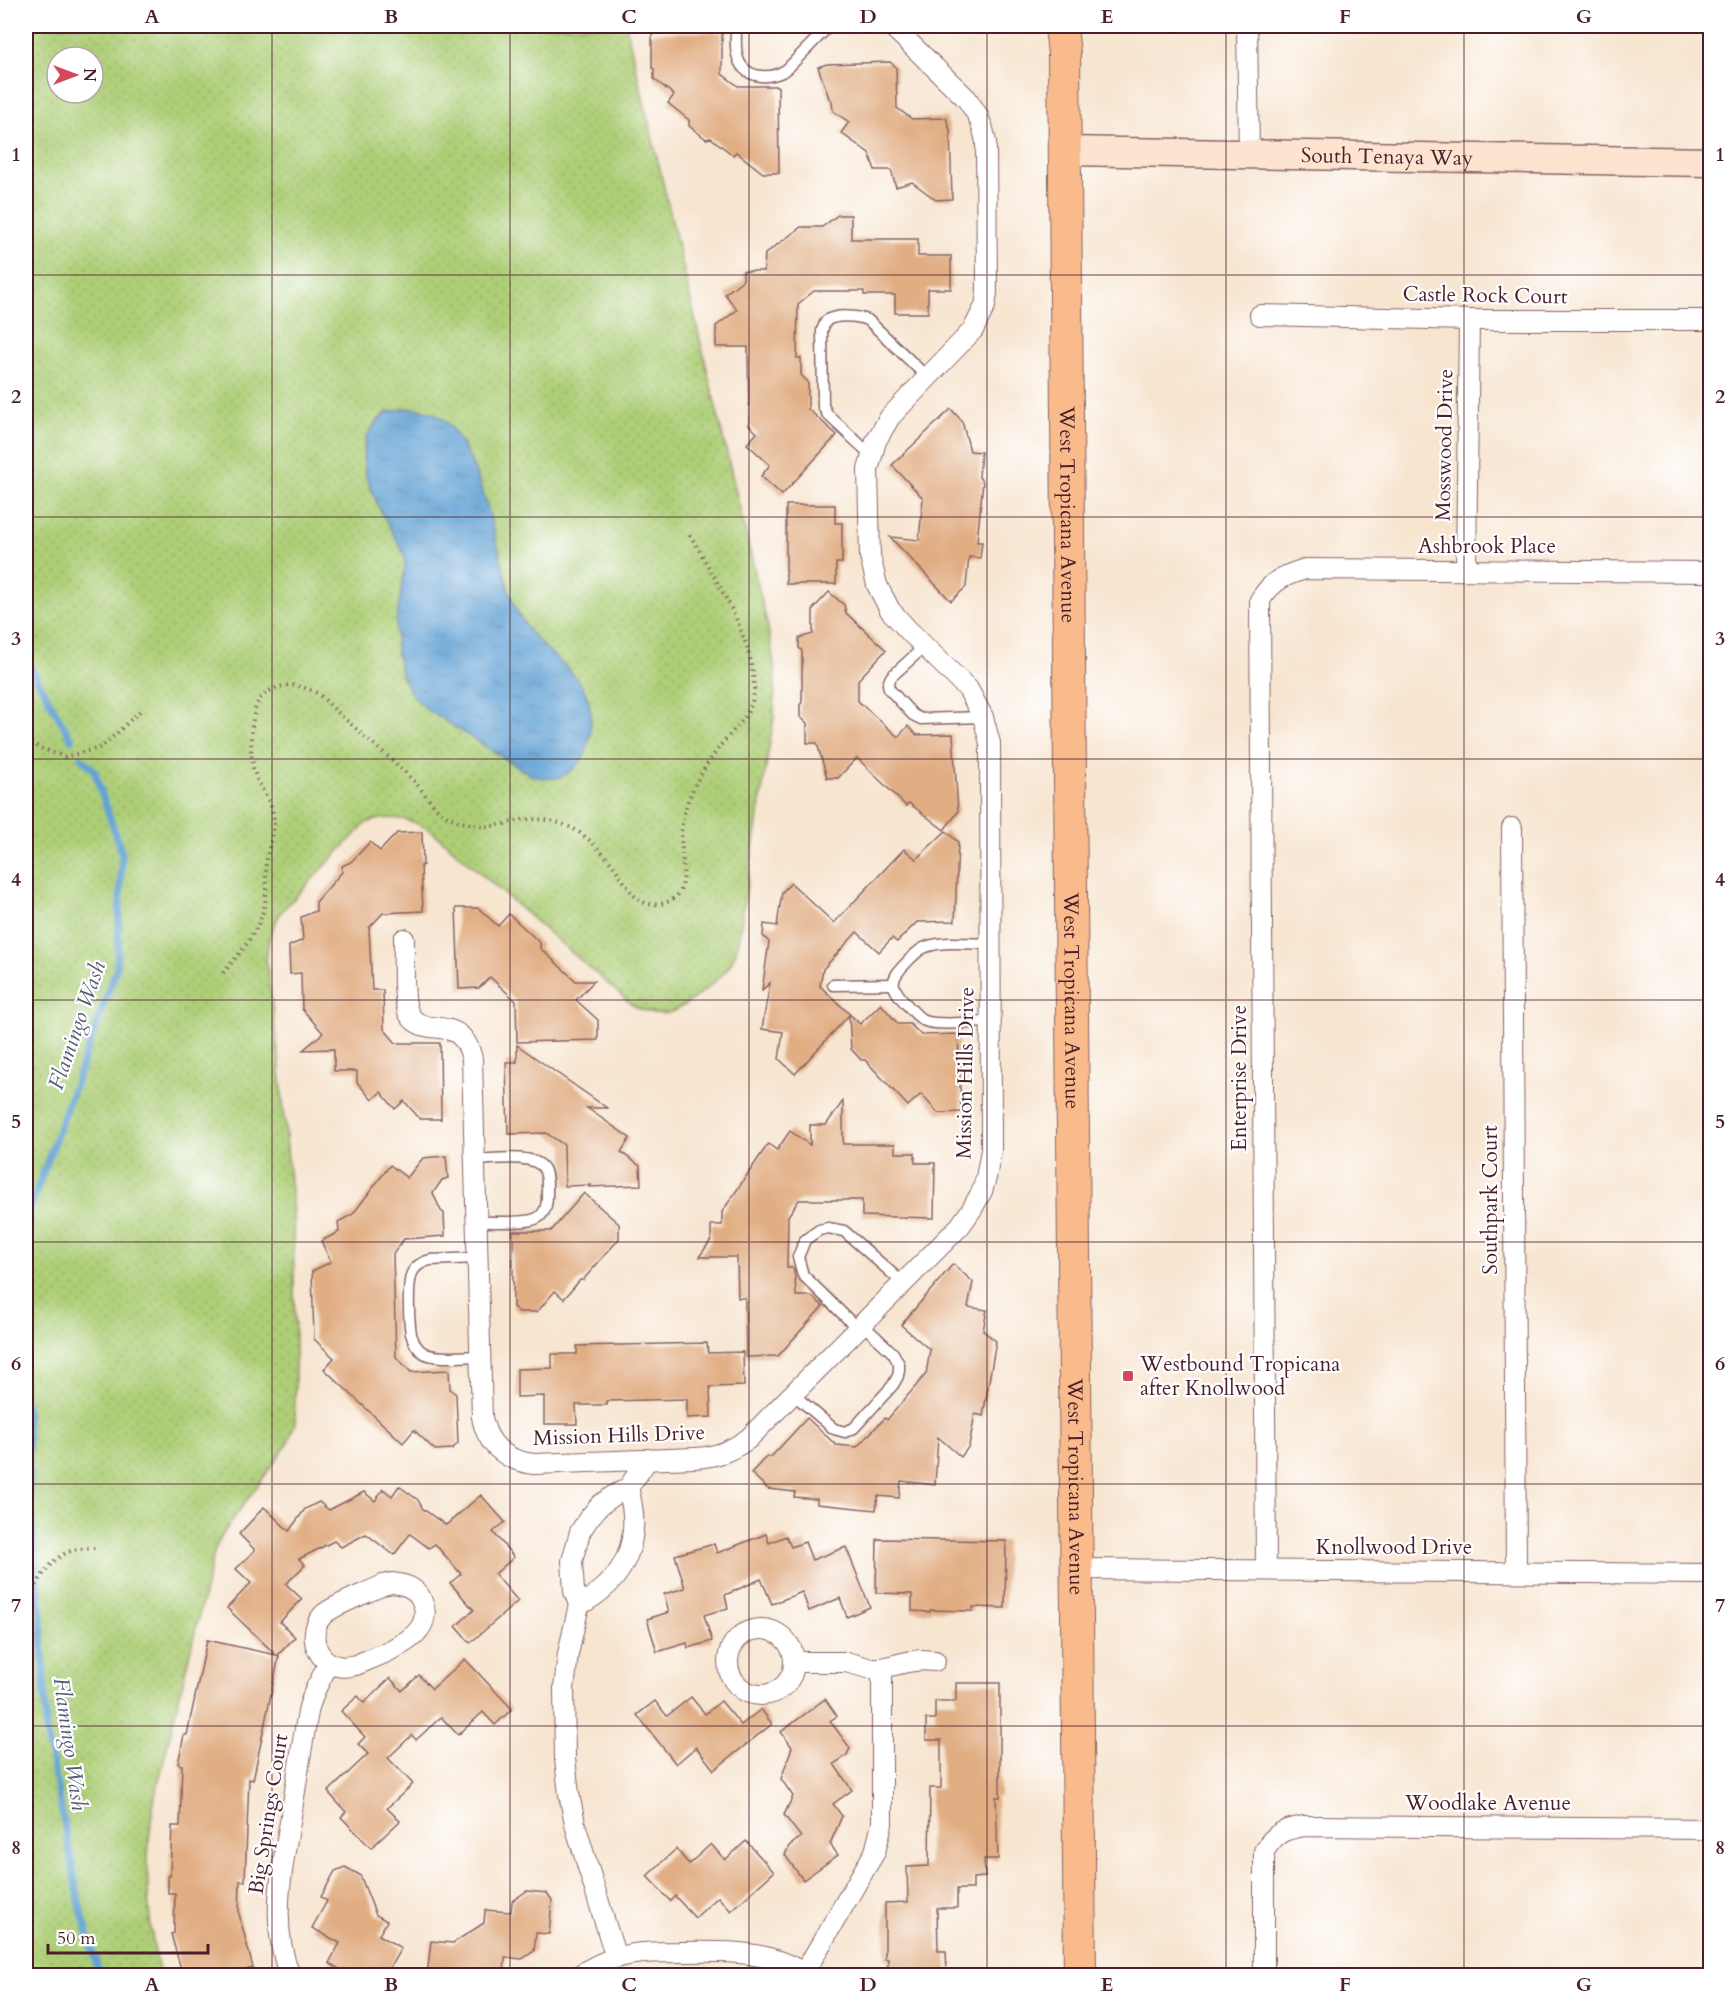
<svg xmlns="http://www.w3.org/2000/svg" width="1736" height="2001" font-family="Cardo,serif">
<style>
.grass{fill:url(#grass-dots);stroke:#7c7650;stroke-width:1.5;fill-rule:evenodd}
.water{fill:url(#water-ripples);stroke:#566080;stroke-width:1.5}
.lines{fill:none;stroke-linecap:round;stroke-linejoin:round}
.stream{stroke:#62a1d4;stroke-width:7}
.building{fill:#e1ae84}
.lane-casing{stroke:#876465;stroke-width:13}
.street-casing{stroke:#876465;stroke-width:22}
.secondary-casing{stroke:#876465;stroke-width:31}
.primary-casing{stroke:#876465;stroke-width:34}
.path{stroke:#876465;stroke-width:4;stroke-dasharray:1.5 4.5;stroke-linecap:butt}
.lane{stroke:#fff;stroke-width:10}
.street{stroke:#fff;stroke-width:20}
.secondary{stroke:#fde4d1;stroke-width:28}
.primary{stroke:#fabb8c;stroke-width:32}
.grid{fill:none;stroke:#4a1f2b;stroke-width:1.5;stroke-opacity:0.55}
.poi-dot{fill:#d1495b;stroke:#fff;stroke-width:2}
.labels{text-anchor:middle;stroke-width:4.5;stroke-linejoin:round;paint-order:stroke}
.street-label{font-size:21px;fill:#4a1f2b;stroke:#fff}
.poi-label{font-size:21px;fill:#4a1f2b;stroke:#fff;text-anchor:start}
.water-label{font-size:22px;font-style:italic;fill:#555a77;stroke:#fff}
.neatline{fill:none;stroke:#4a1f2b;stroke-width:2}
.grid-label{font-size:20px;text-anchor:middle;font-weight:bold;fill:#4a1f2b}
</style>
<defs>
<pattern id="grass-dots" width="8" height="8" patternUnits="userSpaceOnUse" patternTransform="scale(1.5)"><rect width="8" height="8" fill="#adce76"/><path d="M2 2h.1M6 6h.1" fill="none" stroke="#96b066" stroke-width="1.8" stroke-linecap="round"/></pattern>
<pattern id="water-ripples" width="26" height="14" patternUnits="userSpaceOnUse" patternTransform="scale(1.5)"><rect width="26" height="14" fill="#62a1d4"/><path d="M2 4q2-2 4 0t4 0M15 11q2-2 4 0t4 0" fill="none" stroke="#5383ac"/></pattern>
</defs>
<rect width="100%" height="100%" fill="#fff"/>
<filter id="ink" filterUnits="userSpaceOnUse"><feTurbulence type="fractalNoise" baseFrequency=".0167" numOctaves="2"/><feDisplacementMap in="SourceGraphic" scale="12" xChannelSelector="R" yChannelSelector="G"/><feConvolveMatrix kernelMatrix="1 2 1 2 8 2 1 2 1" color-interpolation-filters="sRGB"/></filter>
<filter id="wash" filterUnits="userSpaceOnUse"><feTurbulence type="fractalNoise" baseFrequency=".008" numOctaves="4" result="noise"/><feDisplacementMap in="SourceGraphic" scale="24" xChannelSelector="R" yChannelSelector="G"/><feGaussianBlur stdDeviation="1.35" result="paint"/><feColorMatrix in="noise" values="0 0 0 0 0 0 0 0 0 0 0 0 0 0 0 0 0 1.4 0 .05"/><feComposite in="paint" operator="in"/></filter>
<g filter="url(#wash)">
<rect width="100%" height="100%" fill="#f7e5d0"/>
<path class="grass" d="M26,26H626L768,628L775,670L774,717L737,948C735,954 733,960 730,965C720,979 683,1010 667,1013C654,1015 642,1011 631,1004L433,832C411,818 390,814 366,823L281,912L270,934L266,958L279,1059L293,1215L295,1340V1423L287,1445L224,1532L215,1549L154,1801C144,1860 145,1917 160,1975L26,1976ZM57,57H93V93H57Z"/>
<path class="water" d="M407,408C419,409 432,410 442,418C451,425 457,436 463,446C483,481 491,521 501,558C506,579 510,600 521,618C545,662 600,673 590,733C589,742 586,755 580,762C565,780 553,781 532,776L428,710L412,695L402,677L396,651V621L405,567L404,554L379,508L366,477L363,456L366,438L376,422L388,412Z"/>
<g class="lines">
<g class="stream">
<path d="M26,660L72,740"/>
<path d="M26,1272L28,1215L117,967L122,854L94,770L81,758"/>
<path d="M26,1405L30,1500L42,1628L46,1730L80,1906L100,1976"/>
</g>
</g>
<g id="blocks">
<g class="building">
<path d="M722,32V74L738,86H778L779,173H763L736,152L733,155L711,138L706,139L689,126V120L668,103L674,95L654,79V69L652,68V33Z"/>
<path d="M890,62L896,67L897,108L912,119L946,118L950,130L952,199L936,200L912,182L896,187L891,170H875L869,153L841,133L849,122L833,111L832,101L829,98L818,67L827,64Z"/>
<path d="M838,215H851V239H918V256H951V289H928V313H895V295H864V291H814L798,304L797,358H801V375L808,382V409L837,435L782,495L761,476L770,465L747,444L757,433L749,425L748,347H716V326L737,310L725,294L743,280V271H764L765,254L801,227H822Z"/>
<path d="M951,409L962,421L970,451L981,452L979,477L983,482L977,542H982L980,558L969,557L966,587L951,601L890,537L919,540L923,498L892,465Z"/>
<path d="M786,505H835V523H842V563H836V584H786Z"/>
<path d="M829,592L844,605L846,613L886,650L858,680V701L898,737L908,726L917,735L953,734L958,812L944,830L909,803L906,806L857,758L838,778H827L817,743H807V723L800,717V705L802,702V651L799,648V638L813,634V609Z"/>
<path d="M946,831L958,842L955,921L917,922L897,942L892,938L879,952L857,932L823,969L820,986L860,1024L881,1004L898,1024H910L921,1035L958,1034L961,1112L938,1113L921,1094L908,1106L865,1060H861L851,1049L849,1015L795,1074L779,1059L783,1032L762,1029L770,983L762,990L769,942L763,936L764,924L777,926L782,892L791,883L834,923L904,849L916,859Z"/>
<path d="M422,832L423,865L421,866L423,911L383,913L369,928L372,990H383L384,1029L396,1043H440L441,1119H420L404,1101L395,1109L381,1092L372,1100L357,1082V1071H334V1049L303,1050L323,1033L302,1009L301,973L290,974L289,946L303,940L301,917L316,911V902L342,872V866L351,862L370,842L380,851L397,833Z"/>
<path d="M456,908H478L498,926L509,914L540,943V948L576,981H594L576,1000L598,1020V1040L517,1042L516,1001L490,977L479,988L459,989Z"/>
<path d="M517,1045L607,1108H587L630,1138L621,1152L640,1166L641,1185L589,1187L591,1185L565,1186L564,1145L546,1133L508,1134L506,1062H517Z"/>
<path d="M843,1101V1144H895V1153H915V1163H935L934,1218L862,1216V1200H799L788,1216L787,1268H793L795,1276L796,1296H811L823,1306L778,1356L746,1357L745,1298H738L737,1257H699L711,1240V1225H722V1212L768,1144L777,1150L790,1131L810,1145V1125H826Z"/>
<path d="M446,1156L448,1178L442,1180L433,1193L441,1211L444,1213L445,1236L404,1239L393,1254L396,1357L411,1372L449,1370L450,1389L456,1394L458,1443L452,1449L435,1450L414,1430L403,1443L324,1369L334,1358L314,1339L312,1271L331,1262L321,1241L339,1232L338,1222L353,1214L390,1165L407,1178L423,1158Z"/>
<path d="M584,1193L619,1224V1239L583,1280H580L564,1299L555,1291L537,1312H519L513,1307V1231H551Z"/>
<path d="M953,1264L973,1282L968,1307L987,1310L983,1331L996,1341L983,1416L975,1414L969,1446L961,1457L938,1437L935,1485L901,1481L899,1498L878,1496L876,1510L817,1504V1499L794,1497L795,1492L768,1489L751,1473L766,1457H771L807,1418L836,1445L857,1447L885,1418L887,1420L926,1374L930,1350L901,1325Z"/>
<path d="M707,1343L708,1353L743,1352L744,1386L710,1387L711,1417L687,1418V1399L607,1401V1405H576L577,1424H544V1396L517,1397V1369L552,1368V1354H577V1346Z"/>
<path d="M399,1486L418,1500L423,1509L446,1525L481,1495L505,1522L493,1532L514,1557L495,1574L518,1601L470,1643L456,1626L474,1610L450,1583L461,1574L435,1544L429,1548L410,1534L394,1555L366,1534L341,1547L334,1541L299,1559L305,1565L286,1584L302,1599L280,1622L295,1637L278,1655L279,1656L253,1780L249,1779L245,1881H240L239,1914L253,1968L225,1976H183L171,1934L174,1933L175,1893H168V1876H170L172,1826H180L182,1765L178,1764L184,1735H187L207,1640L276,1655L227,1608L251,1583L236,1569L255,1550L239,1534L264,1507L289,1531L305,1509L319,1502L329,1510L364,1492L375,1501L383,1489L392,1496Z"/>
<path d="M766,1534L769,1543L786,1536L791,1547L805,1542L812,1560L846,1547L870,1607L847,1617L840,1598L809,1611L802,1592L772,1604L761,1579L725,1595L728,1608L704,1615L712,1641L688,1648L687,1643L657,1652L647,1619L669,1612L664,1594L685,1588L675,1555L714,1544L717,1553Z"/>
<path d="M877,1539L1006,1541L1005,1608L973,1607V1611L930,1610V1612L912,1611V1594L876,1593Z"/>
<path d="M465,1659L512,1709L495,1725L483,1712L458,1735L441,1717L416,1740L412,1735L388,1758L413,1784L387,1808L400,1821L371,1848L341,1817L346,1812L328,1792L368,1754L358,1744L365,1737L341,1711L358,1696L364,1703L390,1678L402,1691L419,1675L432,1689Z"/>
<path d="M956,1683H1000V1797H996L998,1859H984L985,1877L973,1878V1889H957V1908H937L938,1951H946L947,1976H888V1959H885V1903L908,1902L907,1867L929,1866L930,1788H941V1740H926V1719H935V1701H956Z"/>
<path d="M691,1697L705,1714L721,1701L741,1725L761,1709L772,1724L714,1770L696,1747L676,1764L637,1715L655,1701L667,1716Z"/>
<path d="M825,1699L837,1716L830,1721L850,1748L847,1755L834,1764L852,1790L833,1804L842,1816L830,1844L838,1855L803,1880L785,1855L789,1846L801,1837L784,1815L793,1796L781,1779L792,1747L781,1732Z"/>
<path d="M746,1841L774,1872L731,1911L718,1897L695,1918L675,1896L670,1901L647,1876L676,1849L689,1864L711,1844L725,1860Z"/>
<path d="M345,1867L360,1875L376,1915L387,1921L379,1935L401,1948L385,1976H351L329,1963L340,1943L312,1928L327,1901L321,1897L335,1871Z"/>
<path d="M527,1891L547,1893L552,1900L549,1934L536,1933L534,1951L522,1959L505,1957L504,1976H427L431,1941L453,1943L484,1923L485,1910L511,1912L512,1901Z"/>
</g>
</g>
</g>
<g filter="url(#ink)">
<use href="#blocks" fill-opacity="0" stroke="#876465" stroke-width="1.5"/>
<g class="lines">
<defs>
<g id="lane">
<path d="M736,26C736,35 735,46 737,54C741,79 770,81 787,69L829,26"/>
<path d="M871,455L828,415L823,406L822,330L826,321C836,314 857,316 868,320L927,377"/>
<path d="M925,646L891,677L888,684L889,689L913,715L921,719L983,717"/>
<path d="M833,985L893,984"/>
<path d="M990,1022C976,1022 937,1026 925,1021C918,1018 913,1011 908,1006C890,986 888,981 908,961C913,956 919,949 926,947C942,940 973,944 991,944"/>
<path d="M474,1160C491,1160 534,1152 544,1169C548,1176 547,1187 547,1196C547,1206 545,1215 535,1219C523,1224 490,1221 475,1222"/>
<path d="M477,1258L430,1260C422,1262 416,1265 412,1273C407,1285 409,1321 411,1334C413,1341 417,1349 424,1353C436,1360 465,1356 480,1356"/>
<path d="M858,1329L803,1275L798,1257L805,1240L819,1230L828,1228L844,1231L903,1283"/>
<path d="M793,1394L834,1429L845,1432L854,1428L893,1385L898,1376L899,1370V1364L893,1353L862,1324"/>
</g>
<g id="street">
<path d="M1247,26L1249,153"/>
<path d="M1260,315L1469,320H1710"/>
<path d="M1466,570L1469,320"/>
<path d="M1512,828L1516,1572"/>
<path d="M404,939C404,957 402,1001 409,1014C424,1041 461,1010 472,1059L482,1417C487,1445 506,1461 534,1464L695,1458C716,1457 731,1451 748,1439L960,1226L972,1209L982,1191L986,1178L991,1150L990,743L983,717L968,689L908,630L890,610L877,585L870,556L868,470L876,441L890,417L973,330L985,306L987,293L986,142L983,129L978,116L967,99L892,26"/>
<path d="M1077,1569L1710,1574"/>
<path d="M1266,1570L1260,600C1273,580 1283,576 1305,569L1710,572"/>
<path d="M392,1583C405,1584 417,1588 422,1601C438,1638 380,1654 356,1665C350,1666 344,1668 338,1666C314,1661 307,1630 324,1614C336,1604 367,1593 383,1585Z"/>
<path d="M579,1605C626,1581 643,1539 628,1488"/>
<circle cx="761" cy="1662" r="33"/>
<path d="M795,1662H846L868,1668H882L907,1662L921,1660L935,1661"/>
<path d="M616,1958L576,1828L569,1794L565,1759L564,1689L568,1654L579,1605L574,1591L572,1561L580,1532L589,1518L600,1505L613,1496L628,1488L648,1459"/>
<path d="M804,1973L866,1867L875,1852L882,1824V1668"/>
<path d="M290,1976C269,1923 282,1870 291,1816C297,1780 302,1743 309,1707L315,1690L329,1663"/>
<path d="M578,1976C589,1969 602,1962 615,1958C636,1952 658,1952 679,1952C724,1951 769,1949 808,1976"/>
<path d="M1264,1976V1851C1276,1832 1283,1830 1304,1826L1710,1829"/>
</g>
<g id="secondary">
<path id="s1" d="M1065,151L1710,162"/>
</g>
<g id="primary">
<path id="s2" d="M1061,26L1064,54L1080,1976"/>
</g>
</defs>
<use href="#lane" class="lane-casing"/>
<use href="#street" class="street-casing"/>
<use href="#secondary" class="secondary-casing"/>
<use href="#primary" class="primary-casing"/>
<g class="path">
<path d="M26,739L40,748L65,757L102,747L142,709"/>
<path d="M223,973C243,949 264,927 266,894C267,883 265,872 266,862C268,848 274,834 274,821C273,802 261,791 255,774C249,758 250,717 258,702C260,697 267,692 272,690C288,681 305,686 320,695C349,725 383,750 413,780C424,791 430,805 444,814C452,819 463,823 473,825C490,829 506,823 522,820C541,817 563,822 579,832C592,841 604,854 614,867C627,883 634,908 659,904C691,899 683,871 682,849C680,834 682,819 687,804C693,785 706,765 718,749C732,729 754,716 754,688C753,634 714,578 688,531"/>
<path d="M26,1607C36,1586 47,1559 71,1551C78,1548 88,1549 95,1548"/>
</g>
<use href="#lane" class="lane"/>
<use href="#street" class="street"/>
<use href="#secondary" class="secondary"/>
<use href="#primary" class="primary"/>
</g>
</g>
<path class="grid" d="M272,26V1976M510,26V1976M749,26V1976M987,26V1976M1226,26V1976M1464,26V1976M26,275H1710M26,517H1710M26,759H1710M26,1000H1710M26,1242H1710M26,1484H1710M26,1726H1710"/>
<rect class="poi-dot" x="1122" y="1370" width="12" height="12" rx="3"/>
<g class="labels">
<g class="street-label">
<text dy="7" stroke="none"><textPath href="#s1" startOffset="322">South Tenaya Way</textPath></text>
<text transform="translate(1485 295) rotate(1)" y="7">Castle Rock Court</text>
<text transform="translate(1444 445) rotate(-89)" y="7">Mosswood Drive</text>
<text dy="7" stroke="none"><textPath href="#s2" startOffset="489">West Tropicana Avenue</textPath></text>
<text x="1487" y="553">Ashbrook Place</text>
<text dy="7" stroke="none"><textPath href="#s2" startOffset="975">West Tropicana Avenue</textPath></text>
<text transform="translate(965 1073) rotate(-89)" y="7">Mission Hills Drive</text>
<text transform="translate(1239 1078) rotate(-90)" y="7">Enterprise Drive</text>
<text transform="translate(1490 1200) rotate(-90)" y="7">Southpark Court</text>
<text transform="translate(619 1435) rotate(-2)" y="7">Mission Hills Drive</text>
<text dy="7" stroke="none"><textPath href="#s2" startOffset="1461">West Tropicana Avenue</textPath></text>
<text x="1394" y="1554">Knollwood Drive</text>
<text x="1488" y="1810">Woodlake Avenue</text>
<text transform="translate(268 1814) rotate(-81)" y="7">Big Springs Court</text>
</g>
<g class="poi-label">
<text x="1140" y="1371">Westbound Tropicana<tspan x="1140" dy="24">after Knollwood</tspan></text>
</g>
<g class="water-label">
<text transform="translate(76 1025) rotate(-71)" y="8">Flamingo Wash</text>
<text transform="translate(71 1744) rotate(82)" y="8">Flamingo Wash</text>
</g>
</g>
<rect width="1736" height="2001" fill="none" stroke="#fff" stroke-width="66"/>
<g transform="translate(75 75) rotate(90)"><circle r="28" fill="#ffffff" stroke="#b7a5aa" stroke-width="1.5"/>
<path d="M0-4.5L10 22L0 15L-10 22Z" fill="#d1495b"/>
<text y="-9" font-size="16" font-weight="bold" text-anchor="middle" fill="#4a1f2b">N</text>
</g>
<path d="M48 1944v9h160v-9" fill="none" stroke="#4a1f2b" stroke-width="3"/>
<text x="57" y="1944" font-size="18" fill="#4a1f2b" stroke="#ffffff" stroke-width="4.5" paint-order="stroke">50 m</text>
<rect x="33" y="33" width="1670" height="1935" class="neatline"/>
<g class="grid-label">
<text x="152" y="23">A</text>
<text x="391" y="23">B</text>
<text x="629" y="23">C</text>
<text x="868" y="23">D</text>
<text x="1107" y="23">E</text>
<text x="1345" y="23">F</text>
<text x="1584" y="23">G</text>
<text x="16" y="161">1</text>
<text x="1720" y="161">1</text>
<text x="16" y="403">2</text>
<text x="1720" y="403">2</text>
<text x="16" y="645">3</text>
<text x="1720" y="645">3</text>
<text x="16" y="886">4</text>
<text x="1720" y="886">4</text>
<text x="16" y="1128">5</text>
<text x="1720" y="1128">5</text>
<text x="16" y="1370">6</text>
<text x="1720" y="1370">6</text>
<text x="16" y="1612">7</text>
<text x="1720" y="1612">7</text>
<text x="16" y="1854">8</text>
<text x="1720" y="1854">8</text>
<text x="152" y="1991">A</text>
<text x="391" y="1991">B</text>
<text x="629" y="1991">C</text>
<text x="868" y="1991">D</text>
<text x="1107" y="1991">E</text>
<text x="1345" y="1991">F</text>
<text x="1584" y="1991">G</text>
</g>
</svg>
